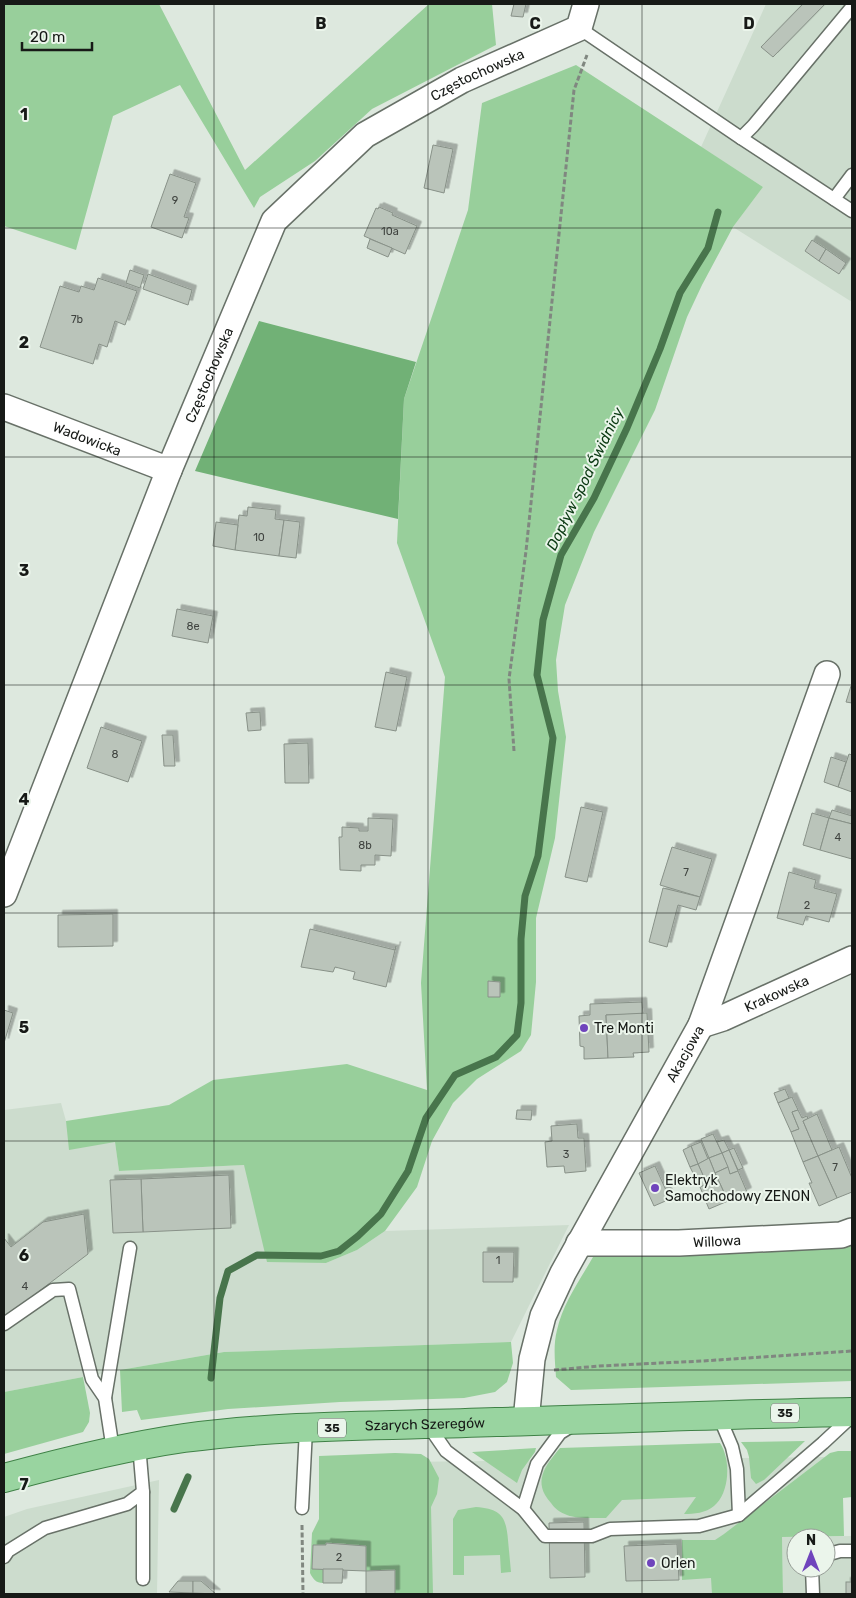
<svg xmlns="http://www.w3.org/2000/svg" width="856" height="1598" font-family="Rubik,sans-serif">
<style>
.built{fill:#ccdccd;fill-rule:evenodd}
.green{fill:#98cf9b}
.forest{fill:#71b176}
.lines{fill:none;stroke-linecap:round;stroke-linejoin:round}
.stream{stroke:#48754c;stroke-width:7}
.building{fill:#bac4ba;stroke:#889188;filter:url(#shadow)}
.service-casing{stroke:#687168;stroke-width:15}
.minor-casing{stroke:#687168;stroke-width:28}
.primary-casing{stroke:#3f8146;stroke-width:30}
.path{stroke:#808780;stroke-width:3;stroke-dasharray:5 2.5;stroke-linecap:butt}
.service{stroke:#fff;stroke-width:12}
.minor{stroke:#fff;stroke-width:25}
.primary{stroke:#99d4a0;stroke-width:28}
.grid{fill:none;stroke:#171a17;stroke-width:1;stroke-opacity:0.55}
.poi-dot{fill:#6f44bc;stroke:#ebf5eb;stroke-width:2}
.labels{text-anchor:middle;stroke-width:4;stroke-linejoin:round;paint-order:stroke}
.number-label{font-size:11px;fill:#404440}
.shield{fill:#ebf5eb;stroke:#575c57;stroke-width:1}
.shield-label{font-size:12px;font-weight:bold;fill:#171a17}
.street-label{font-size:14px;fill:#171a17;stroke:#ebf5eb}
.poi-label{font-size:14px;fill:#171a17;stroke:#ebf5eb;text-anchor:start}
.water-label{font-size:15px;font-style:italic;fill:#0b3a13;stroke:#ebf5eb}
.grid-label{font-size:16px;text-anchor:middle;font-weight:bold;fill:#171a17;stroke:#ebf5eb;stroke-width:4;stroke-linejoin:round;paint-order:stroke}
</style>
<defs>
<filter id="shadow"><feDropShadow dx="4.5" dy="-4.5" stdDeviation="0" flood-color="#0004"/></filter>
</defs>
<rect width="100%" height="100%" fill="#dde8de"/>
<g class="built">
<path d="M766,4H852V302L733,227L763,187L701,147Z"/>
<path d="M61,1103L66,1121L115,1142L119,1171L244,1165L311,1262L326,1263L357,1250L385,1231L569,1225L511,1342L224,1352L120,1370L4,1392V1110Z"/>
<path d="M825,1457L775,1495L746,1594H406L402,1462Z"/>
<path d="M159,1480L157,1594H4V1517L27,1509Z"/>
<path d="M852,1536V1594H783L782,1537ZM796,1538H826V1568H796Z"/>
</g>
<g class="green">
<path d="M4,4H159L245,170L429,4H492L496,45L372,109L315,161L260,197L254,208L180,85L113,116L76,250L4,226Z"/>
<path d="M576,65L763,187L733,227L702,285L687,317L655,410L594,532L565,605L556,660L558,691L566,737L555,838L536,918V982L531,1035L521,1051L477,1079L453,1103L432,1141L417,1187L385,1231L357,1250L326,1263L267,1262L244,1165L119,1171L115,1142L69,1150L66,1121L169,1105L213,1080L347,1064L427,1090L421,983L445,677L397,543L404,399L468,210L482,103Z"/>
<path d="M852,1245V1381L571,1390L556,1377C555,1362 553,1345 557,1330C563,1303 580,1280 593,1257C679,1254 766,1253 852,1245Z"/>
<path d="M511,1342L513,1363L507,1382L495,1392L464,1398L340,1402L228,1409L141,1420L137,1410L122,1412L120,1370L224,1352Z"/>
<path d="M83,1377L90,1413L89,1422L83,1432L4,1454V1392Z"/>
<path d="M805,1441L764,1480L756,1484L751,1478L749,1457L747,1450L741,1442Z"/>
<path d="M720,1443C731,1459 730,1493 714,1506C706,1513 694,1514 684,1514L696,1497L622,1500L606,1518C595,1518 577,1519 567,1515C561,1513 554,1508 551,1503C532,1482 545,1466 560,1448Z"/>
<path d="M536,1448L535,1452L522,1470L517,1483L472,1452Z"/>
<path d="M838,1451H852V1497L843,1498L844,1536L782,1537L783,1594H712L711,1578L682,1580V1540H715L724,1534L830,1453Z"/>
<path d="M395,1453L421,1454L429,1459L439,1478L437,1494L431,1507L433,1594H395V1570L366,1571V1546H348L347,1544L326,1543V1545H313L312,1569H323V1583C316,1583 313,1579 310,1573L312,1533L319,1519V1456Z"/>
<path d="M476,1507C501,1509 506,1516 508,1540C509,1551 510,1561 511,1572L501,1573L500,1555L464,1556V1575H453V1519L458,1510Z"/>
</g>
<path class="forest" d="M259,321L416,362L404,399L398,519L195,471Z"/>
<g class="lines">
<g class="stream">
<path d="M211,1378L220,1298L228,1271L257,1255L321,1256L339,1251L358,1236L381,1214L408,1171L426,1118L455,1075L496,1057L517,1035L521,1003V939L525,896L538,856L553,738L537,675L543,620L561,555L594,498L627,428L660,349L680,293L708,248L718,212"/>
<path d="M174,1509L188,1477"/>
</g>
</g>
<g class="building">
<path d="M514,4H526L523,17L511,16Z"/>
<path d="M803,4H825L773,57L761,47Z"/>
<path d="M433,145L453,149L444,193L424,188Z"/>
<path d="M170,174L196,183L184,217L189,218L182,238L151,227Z"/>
<path d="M379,207L393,213L392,215L417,226L405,254L364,236L376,208L378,209Z"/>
<path d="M370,239L392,248L388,257L367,248Z"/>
<path d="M812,240L826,249L819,261L805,251Z"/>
<path d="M826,249L846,263L839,274L819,261Z"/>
<path d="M130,270L144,275L140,288L126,283Z"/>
<path d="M148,274L192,290L188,305L143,289Z"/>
<path d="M98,278L137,291L125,325L115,321L107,347L99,344L93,364L40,347L60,286L79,292L81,286L94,290Z"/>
<path d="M248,507L276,510L275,519L284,520L279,556L235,550L239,515L247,516Z"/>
<path d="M284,520L300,522L296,558L279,556Z"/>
<path d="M216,522L238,525L235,550L213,546Z"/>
<path d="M177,609L213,616L208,643L172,636Z"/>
<path d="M386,672L407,677L396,731L375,727Z"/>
<path d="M851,686H852V703L846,702Z"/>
<path d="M260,712L261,730L248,731L246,713Z"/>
<path d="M101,727L142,741L128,782L87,768Z"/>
<path d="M162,735H173L175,766H164Z"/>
<path d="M308,743L309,783H285L284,744Z"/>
<path d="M849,754L852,755V792L838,787Z"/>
<path d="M831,757L846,762L838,787L824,782Z"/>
<path d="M581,807L603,812L587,882L565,877Z"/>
<path d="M832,810L852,816V824L829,818Z"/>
<path d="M812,813L829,818L820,850L803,845Z"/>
<path d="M368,818L393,819L391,856L375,855V865H361V871L340,870L339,837H342V827L359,828V831H368Z"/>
<path d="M829,818L852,824V859L820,850Z"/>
<path d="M672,847L712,859L700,897L660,885Z"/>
<path d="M789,872L816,880L814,888L837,894L829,922L806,916L803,925L777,918Z"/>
<path d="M663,888L700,897L696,910L678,905L667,947L649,942Z"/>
<path d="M113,914V946L58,947V915Z"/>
<path d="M310,929L395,950L396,946L386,987L353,979L355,972L335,967L333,972L301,967Z"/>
<path d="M488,981L500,982V997H488Z"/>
<path d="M642,1002L643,1014L606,1015L608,1058L584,1059V1047L580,1046L579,1016L590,1015V1004Z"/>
<path d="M4,1010L13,1013L4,1043Z"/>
<path d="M647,1013L649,1052L633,1053L634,1057L608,1058L606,1015Z"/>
<path d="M785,1089L789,1098L778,1103L774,1093Z"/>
<path d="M792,1097L798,1110L792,1112L799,1129L791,1132L778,1103Z"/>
<path d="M517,1110H532L531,1120L516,1119Z"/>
<path d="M798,1110L802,1118L807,1116L808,1119L803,1121L818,1156L803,1162L791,1132L799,1129L792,1112Z"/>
<path d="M817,1114L832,1150L818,1156L803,1121Z"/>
<path d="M577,1124L578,1138H584L586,1171L565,1173L564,1166L547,1167L545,1142L552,1141L551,1126Z"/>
<path d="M713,1134L722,1153L709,1158L701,1139Z"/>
<path d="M724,1140L729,1150L722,1153L717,1142Z"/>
<path d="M701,1142L708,1159L698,1164L691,1146Z"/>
<path d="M691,1146L698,1164L690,1167L683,1150Z"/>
<path d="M839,1147L852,1178V1192L837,1198L818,1156Z"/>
<path d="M734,1148L743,1168L738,1170L729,1150Z"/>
<path d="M729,1150L738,1171L730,1174L722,1153Z"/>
<path d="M722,1153L728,1167L715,1173L709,1158Z"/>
<path d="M818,1156L837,1198L819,1206L809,1183H812L803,1162Z"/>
<path d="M709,1158L715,1173L704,1178L698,1164Z"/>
<path d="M698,1164L707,1184L700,1187L690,1167Z"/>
<path d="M655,1166L670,1199L654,1206L639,1173Z"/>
<path d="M728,1167L730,1174L738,1171L747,1192L728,1201L715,1173Z"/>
<path d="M715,1173L728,1201L709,1209L700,1187L707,1184L704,1178Z"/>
<path d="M229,1175L231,1228L143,1232L141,1179Z"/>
<path d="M141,1179L143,1232L113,1233L110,1180Z"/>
<path d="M84,1214L88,1254L4,1318V1238L11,1247L43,1222Z"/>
<path d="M483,1252H514L513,1282H483Z"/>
<path d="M584,1522L585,1577L550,1578L549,1523Z"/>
<path d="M326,1543L366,1546V1571L312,1569L313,1545H326Z"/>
<path d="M677,1544L679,1580L626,1581L624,1546Z"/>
<path d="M323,1569H343L342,1583H323Z"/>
<path d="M395,1570V1594H366V1571Z"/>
<path d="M178,1581H193V1593L169,1592Z"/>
<path d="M193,1581H201L216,1594L193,1593Z"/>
<rect x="846" y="1582" width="6" height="12"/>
</g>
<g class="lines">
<defs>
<g id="service">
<path d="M579,28L741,138L753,126L852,7"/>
<path d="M741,138L852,211"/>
<path d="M834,199L852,175"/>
<path d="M4,1324L53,1290L69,1289L92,1379L105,1398L113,1450"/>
<path d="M105,1398L130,1248"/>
<path d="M718,1414L732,1447L737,1469L739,1515"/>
<path d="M428,1425L446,1451L523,1509L545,1536H592L610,1529L699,1526L739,1515L823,1443L852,1416"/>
<path d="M143,1492V1579"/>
<path d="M302,1508L306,1429"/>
<path d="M523,1509L537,1464L560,1433L573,1425"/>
<path d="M826,1555L840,1551H852"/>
<path d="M4,1557L8,1551L45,1528L127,1504L143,1492L139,1445"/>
<path d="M812,1568L813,1594"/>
</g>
<g id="minor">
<path id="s1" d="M4,407L169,470"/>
<path id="s2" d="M4,894L169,470L274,221L365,135L462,80L579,28L586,4"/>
<path id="s3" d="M701,1025L723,1018L852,959"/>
<path id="s4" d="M579,1243H679L841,1235L852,1231"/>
<path id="s5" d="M526,1421L532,1359L543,1316L563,1273L701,1025L827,674"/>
</g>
<g id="primary">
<path id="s6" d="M4,1478C63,1462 122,1447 184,1438C287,1424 393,1426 496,1422C615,1419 734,1414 852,1412"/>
</g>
</defs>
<use href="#service" class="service-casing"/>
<use href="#minor" class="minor-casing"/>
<use href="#primary" class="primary-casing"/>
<g class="path">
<path d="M514,751L509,679L526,551L574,90L587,55"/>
<path d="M554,1370L599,1366L702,1361L852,1351"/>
<path d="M302,1525L303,1594"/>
</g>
<use href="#service" class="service"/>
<use href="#minor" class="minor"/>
<use href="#primary" class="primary"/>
</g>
<path class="grid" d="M214,4V1594M428,4V1594M642,4V1594M4,228H852M4,457H852M4,685H852M4,913H852M4,1141H852M4,1370H852"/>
<g class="poi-dot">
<circle cx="584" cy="1028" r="5"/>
<circle cx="655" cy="1188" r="5"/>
<circle cx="651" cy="1563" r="5"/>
</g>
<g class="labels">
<g class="number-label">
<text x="175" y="204">9</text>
<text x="390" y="235">10a</text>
<text x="77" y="323">7b</text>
<text x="259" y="541">10</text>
<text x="193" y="630">8e</text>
<text x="115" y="758">8</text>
<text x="838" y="841">4</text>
<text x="365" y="849">8b</text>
<text x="686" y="876">7</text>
<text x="807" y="909">2</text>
<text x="566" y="1158">3</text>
<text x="835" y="1171">7</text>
<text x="498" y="1264">1</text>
<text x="25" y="1290">4</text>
<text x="339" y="1561">2</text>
</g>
<g class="shield">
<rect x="771" y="1403.5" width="28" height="19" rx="4"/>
<rect x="318" y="1418.5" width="28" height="19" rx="4"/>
</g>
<g class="shield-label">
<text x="785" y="1417">35</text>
<text x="332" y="1432">35</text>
</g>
<g class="street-label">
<text dy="5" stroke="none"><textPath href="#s2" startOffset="978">Częstochowska</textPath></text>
<text dy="5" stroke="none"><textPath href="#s2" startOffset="558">Częstochowska</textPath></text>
<text dy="5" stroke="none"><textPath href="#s1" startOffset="89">Wadowicka</textPath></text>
<text dy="5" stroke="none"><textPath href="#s3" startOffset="82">Krakowska</textPath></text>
<text dy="5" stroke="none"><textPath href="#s5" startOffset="405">Akacjowa</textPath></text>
<text dy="5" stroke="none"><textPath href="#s4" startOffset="138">Willowa</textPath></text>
<text dy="5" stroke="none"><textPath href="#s6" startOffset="426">Szarych Szeregów</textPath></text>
</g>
<g class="poi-label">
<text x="594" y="1033">Tre Monti</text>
<text x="665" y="1185">Elektryk<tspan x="665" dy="16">Samochodowy ZENON</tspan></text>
<text x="661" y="1568">Orlen</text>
</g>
<g class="water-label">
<text transform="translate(585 479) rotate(-64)" y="5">Dopływ spod Świdnicy</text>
</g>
</g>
<g class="grid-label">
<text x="321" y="29">B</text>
<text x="535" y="29">C</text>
<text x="749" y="29">D</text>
<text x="24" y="120">1</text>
<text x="24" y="348">2</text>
<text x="24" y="576">3</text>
<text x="24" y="805">4</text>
<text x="24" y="1033">5</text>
<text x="24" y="1261">6</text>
<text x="24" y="1490">7</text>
</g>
<rect width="856" height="1598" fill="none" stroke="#171a17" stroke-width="10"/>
<g transform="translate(811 1553)"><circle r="24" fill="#ebf5eb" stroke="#969d96"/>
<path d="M0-4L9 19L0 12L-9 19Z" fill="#6f44bc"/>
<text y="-8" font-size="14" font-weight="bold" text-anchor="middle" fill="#171a17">N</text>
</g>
<path d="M22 42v8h70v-8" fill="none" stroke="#171a17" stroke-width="2.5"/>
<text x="30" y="42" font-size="15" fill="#171a17" stroke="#ebf5eb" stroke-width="4" paint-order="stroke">20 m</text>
</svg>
